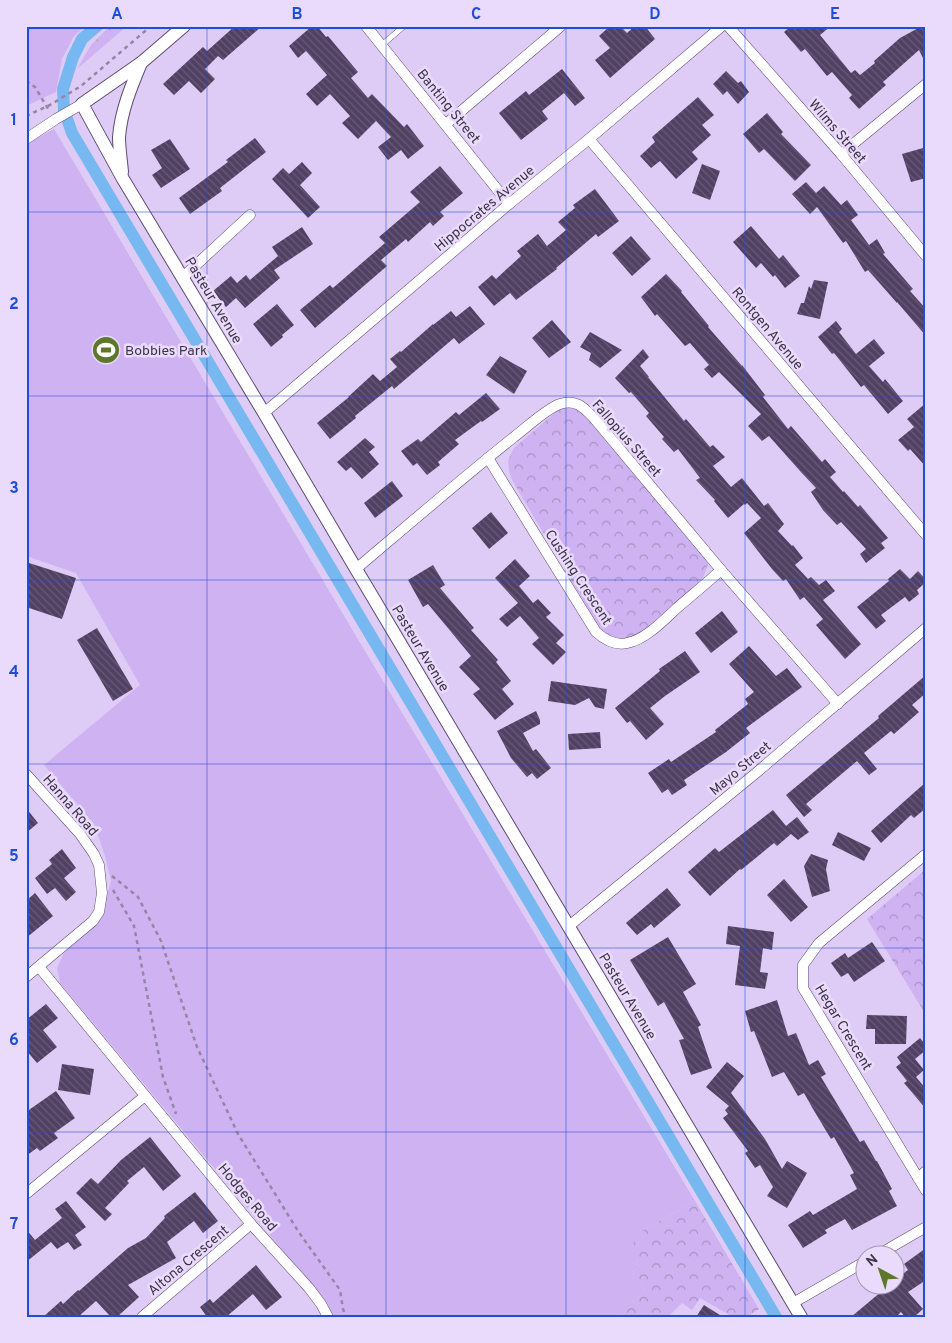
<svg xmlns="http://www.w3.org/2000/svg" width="952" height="1343" font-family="Overpass,sans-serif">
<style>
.grass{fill:#cfb2f1}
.forest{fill:url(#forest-crowns)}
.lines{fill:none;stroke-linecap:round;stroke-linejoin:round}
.canal{stroke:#77b8f0;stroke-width:12}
.building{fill:url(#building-back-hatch)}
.service-casing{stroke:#5e4d71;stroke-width:6}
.minor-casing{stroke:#5e4d71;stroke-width:11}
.tertiary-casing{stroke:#5e4d71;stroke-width:14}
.path{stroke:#9486a4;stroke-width:2.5;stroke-dasharray:4 4;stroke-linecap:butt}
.service{stroke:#fff;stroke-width:5}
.minor{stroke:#fff;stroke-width:10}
.tertiary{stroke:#fff;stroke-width:12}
.grid{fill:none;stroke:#1d4ed8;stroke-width:1;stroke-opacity:0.55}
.labels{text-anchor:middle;stroke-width:5;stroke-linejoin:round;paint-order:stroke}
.street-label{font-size:14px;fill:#3d3546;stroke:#eadbfd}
.poi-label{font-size:14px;fill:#3d3546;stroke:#eadbfd;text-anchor:start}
.neatline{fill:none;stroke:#1d4ed8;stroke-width:2}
.grid-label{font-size:16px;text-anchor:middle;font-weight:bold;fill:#1d4ed8}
</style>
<defs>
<pattern id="forest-crowns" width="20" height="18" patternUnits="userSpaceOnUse" patternTransform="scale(1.25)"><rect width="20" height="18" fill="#cfb2f1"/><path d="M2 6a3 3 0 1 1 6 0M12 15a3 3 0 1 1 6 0" fill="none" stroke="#a992c5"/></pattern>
<pattern id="building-back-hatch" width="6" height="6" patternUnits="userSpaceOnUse" patternTransform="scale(1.25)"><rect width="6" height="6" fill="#514063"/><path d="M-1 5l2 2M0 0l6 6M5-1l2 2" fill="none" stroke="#685a77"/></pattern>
</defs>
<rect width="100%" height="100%" fill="#dfccf6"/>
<g class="grass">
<path d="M26,26H86L74,36L62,59L56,92L26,106Z"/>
<path d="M54,129L359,641L695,1201L645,1229L639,1257L633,1273L645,1290L621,1317H334L328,1305L60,983L57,968L64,953L88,931L103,909L111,881L105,856L94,824L44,765L140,685L76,573L26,556V144Z"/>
</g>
<g class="forest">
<path d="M110,26H127L77,69L91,45Z"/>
<path d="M571,407L580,410L587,416L705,556L708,565L703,578L647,628L634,637L624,639L615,638L606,634L598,625L512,480L509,471L508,460L514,448L559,409Z"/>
<path d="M926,869V1015L867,919Z"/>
<path d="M695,1201L759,1309L750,1315L749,1317H733L700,1298L692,1310L682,1303L668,1317H621L645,1290L633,1273L639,1257L631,1246L645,1229Z"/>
</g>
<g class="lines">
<path class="canal" d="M97,26L82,39L73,57L63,89L64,110L72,133L776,1317"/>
</g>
<g class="building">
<path d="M235,26H262L223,60L218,56L205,69L215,79L201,93L189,81L174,95L163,84L203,47L207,51Z"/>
<path d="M312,26H317L326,37L328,36L358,72L351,78L368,98L372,94L404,127L407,124L424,146L408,159L401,150L388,160L378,147L391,137L376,121L358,139L342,123L350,116L330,94L317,106L306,94L327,75L306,51L298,58L289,46Z"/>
<path d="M610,26H620L627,33L635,26H645L655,39L610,78L595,60L610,48L599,36Z"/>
<path d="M791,26H831L820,35L851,73L855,70L860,75L875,63L874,61L900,38L922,26H926V64L919,50L883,82L886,85L859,109L849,98L852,95L832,72L827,76L805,49L801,52L784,32Z"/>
<path d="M562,69L585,98L575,106L564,93L542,111L548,119L521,140L499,113L526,91L529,95Z"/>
<path d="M726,71L738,83L741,81L749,92L738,104L727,91L723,95L713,84Z"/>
<path d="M698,97L714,115L702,125L711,135L692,152L698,159L676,179L660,161L651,168L640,156L655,142L652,137Z"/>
<path d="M767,113L783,132L781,134L811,165L795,181L764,149L759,153L743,134Z"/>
<path d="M255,138L266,152L220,188L222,191L190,214L179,198L228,162L226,160Z"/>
<path d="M170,139L190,169L161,188L152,175L162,168L151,150Z"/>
<path d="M923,148L926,158V178L911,182L902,154Z"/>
<path d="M302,162L312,173L300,185L320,207L308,218L272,179L283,168L289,174Z"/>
<path d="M702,164L720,171L710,200L692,193Z"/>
<path d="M440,166L463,193L440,212L444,216L433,226L430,222L408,242L406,239L381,260L387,266L315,328L300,310L330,285L333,288L385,243L379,237L420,202L410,192Z"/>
<path d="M806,182L816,193L824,186L841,205L847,200L858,215L851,220L869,245L877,239L885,253L883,254L913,289L910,291L926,309V336L897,302V303L868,270L865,272L846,241L843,243L817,207L810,214L792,194Z"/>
<path d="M595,189L619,221L598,237L596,234L556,268L557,269L516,300L510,293L494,306L478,287L492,275L496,279L521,256L517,251L538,234L547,246L566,230L558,222L575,208L573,205Z"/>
<path d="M751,226L779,259L783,255L800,276L785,288L775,275L773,277L761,263L756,268L733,242Z"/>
<path d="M302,227L313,244L274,270L280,278L245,308L236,298L226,307L213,291L231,276L237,283L246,275L250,280L278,256L272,247Z"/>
<path d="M631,236L651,259L632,276L612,253Z"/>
<path d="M666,274L682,291L681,292L709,326L708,327L742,366V365L765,395L763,397L788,429L791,426L822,462L825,459L836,472L830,477L843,492L844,491L858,507L860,505L888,538L881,543L885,548L866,563L860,554L866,549L841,522L837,525L823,510L811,492L816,488L800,471L769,436L762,441L748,426L761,414L719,372L712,378L704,369L709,365L690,343L685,346L657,314L655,316L641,297Z"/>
<path d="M814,280L828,282L820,319L797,314L801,303H804L809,286L811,289Z"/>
<path d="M277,304L294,325L282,335L283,337L271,347L253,324Z"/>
<path d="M470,306L485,324L459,344L454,338L394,389L392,386L355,416L356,418L330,439L317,423L349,397H348L373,374L380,381L397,367L390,359L400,351L401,352L433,324V325L451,311L456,317Z"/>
<path d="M552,320L571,342L549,358L532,338Z"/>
<path d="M836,321L842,329L839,332L856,354L874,339L885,353L869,366L883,382L885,379L903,401L888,414L864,385L861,387L834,353L832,354L818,337Z"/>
<path d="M590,332L622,350L600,368L589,360L591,353L580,347Z"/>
<path d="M643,349L649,357L640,366L649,377H648L684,421L686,419L710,447L713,445L725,457L713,466L731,487L742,478L764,506L768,503L784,524L778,531L792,546L793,545L803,558L795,565L808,579L811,577L819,585L826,580L835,591L823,600L861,644L845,659L816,625L823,619L804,597L800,600L786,579L783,581L772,569L744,533L761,518L747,503L745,505L744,504L728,518L714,501L715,500L696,480L700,478L678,449L674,452L662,439L664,437L646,416L649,413L631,392L629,393L615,378Z"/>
<path d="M500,356L527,371L514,394L486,375Z"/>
<path d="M486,393L500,409L482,422L481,421L455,440L459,444L438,462L440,465L427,475L417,463L413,466L401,451L418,439L421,442L456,412L459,415Z"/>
<path d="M926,403V467L910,449L908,451L898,440L914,427L907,419Z"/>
<path d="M365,438L375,447L369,452L379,464L362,479L351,467L346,471L337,462Z"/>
<path d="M392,481L403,496L375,518L364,503Z"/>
<path d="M491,512L508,533L489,549L472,528Z"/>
<path d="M515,559L530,576L519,586L533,603L538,599L551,613L546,617L564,635L556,643L566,652L553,665L532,644L539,638L520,616L507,627L499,619L518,603L495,578Z"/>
<path d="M26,562L76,578L62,619L26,607Z"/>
<path d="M433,565L445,585L440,588L474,628L471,630L498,660L496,662L511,681L502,689L514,704L495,720L473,694L480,689L459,667L471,656L428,604L423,607L408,580Z"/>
<path d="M900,569L910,579L918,571L926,580V582L917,590L919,594L909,602L905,597L881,615L886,621L876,629L857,607L889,581L888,579Z"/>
<path d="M722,611L738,632L711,653L695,633Z"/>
<path d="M97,628L133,689L113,701L77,640Z"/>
<path d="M749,646L776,676L787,668L802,687L746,728L750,733L726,752L684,780L687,785L672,795L668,789L662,793L648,773L669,759L671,762L716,732L715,730L748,704L745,699L754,692L729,664Z"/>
<path d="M685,651L700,672L665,696L650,708L664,724L646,740L630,721L627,723L615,708L660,671L659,669Z"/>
<path d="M926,675V693L912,705L919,712L894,734L891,731L864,753L877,769L869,775L857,761L806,804L812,810L804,817L786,795L879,718L878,716Z"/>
<path d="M551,681L607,689L604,709L595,707L589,698L575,705L548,701Z"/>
<path d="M536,711L540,720V724L523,733L533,751L536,749L551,768L537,779L532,773L527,777L511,758L497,731Z"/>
<path d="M600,732L601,748L569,750L568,734Z"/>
<path d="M926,782V808L914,818L911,815L881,843L871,831Z"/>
<path d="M26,808L38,823L26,833Z"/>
<path d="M773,810L786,826L797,817L809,832L798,840L791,834L777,846L774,843L741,870L740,869L710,896L688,872L715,848L719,852Z"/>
<path d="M838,832L871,848L864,861L832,845Z"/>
<path d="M62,849L76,868L64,878L76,892L66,901L55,888L47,894L35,878L52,864L49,860Z"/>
<path d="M811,854L828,860L826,869L830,891L812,897L804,866Z"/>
<path d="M784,879L808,907L791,922L767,895Z"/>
<path d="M667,888L681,905L654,928L651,924L637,935L626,923Z"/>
<path d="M35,893L53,916L26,938V901Z"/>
<path d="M728,926L774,932L772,950L763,948L760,972L768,973L765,989L735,985L740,946L726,944Z"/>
<path d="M668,937L696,984L683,992L701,1025L698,1027L712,1068L691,1075L679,1040L684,1039L664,1002L658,1006L630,960Z"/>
<path d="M872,942L885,961L854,982L848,973L841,977L831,963L845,953L848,958Z"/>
<path d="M777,1000L788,1036L796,1033L809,1065L818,1060L826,1074L821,1077L860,1142L864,1140L876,1161H877L892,1189L889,1191L897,1206L852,1230L845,1219L825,1230L827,1233L803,1248L788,1225L810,1211L813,1215L857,1189L850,1175L854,1173L834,1137L831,1139L813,1109L804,1093L798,1096L784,1072L772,1077L754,1031L751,1032L745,1011Z"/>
<path d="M46,1004L58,1018L43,1030L57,1047L37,1063L26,1050V1020Z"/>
<path d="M867,1015L907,1016L906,1044H875V1029H866Z"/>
<path d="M920,1038L926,1045V1050L915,1059L924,1070L916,1077L926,1089V1109L904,1083L907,1081L896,1067L901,1063L897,1057Z"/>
<path d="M727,1062L744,1076L731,1093L765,1139L782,1169L787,1161L807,1173L787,1208L767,1196L773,1187L760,1165L755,1168L745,1153L748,1151L723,1118L728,1114L725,1110L729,1106L706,1087Z"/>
<path d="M62,1064L94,1069L90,1095L58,1090Z"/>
<path d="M56,1091L75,1118L54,1133L58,1138L40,1151L37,1148L26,1156V1112Z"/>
<path d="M150,1137L181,1176L163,1191L144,1167L127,1181L129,1183L105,1208L112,1214L105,1221L76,1193L91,1178L98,1184L121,1160Z"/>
<path d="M195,1192L218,1221L203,1233L194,1221L167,1242L176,1258L128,1285L139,1297L117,1317H111L96,1301L78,1317H43L61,1301L63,1304L78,1290L79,1291L128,1248L146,1238L165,1218L164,1216Z"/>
<path d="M66,1201L86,1227L75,1235L82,1245L74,1250L68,1242L57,1249L51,1242L26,1262V1229L35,1240L62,1218L55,1209Z"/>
<path d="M926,1248V1280L908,1292L923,1309L914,1317H905L901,1312L896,1317H851L888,1286H894V1280L908,1270L904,1264Z"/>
<path d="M256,1265L282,1297L266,1310L253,1294L226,1317H207L200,1307L210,1299L213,1303Z"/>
<path d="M704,1305L723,1317H696Z"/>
</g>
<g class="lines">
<defs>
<path id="service" d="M382,45L404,26"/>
<g id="minor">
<path d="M366,26L509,204"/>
<path d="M728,26L841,154L926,256"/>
<path d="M446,124L561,26"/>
<path d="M26,139L56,119L82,104"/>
<path d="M589,139L926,535"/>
<path d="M841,154L926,84"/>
<path d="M183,277L250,215"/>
<path d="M264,413L509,204L589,139L722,26"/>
<path d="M488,458L596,632C605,640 615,646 627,643C645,640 664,620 677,608C692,595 707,583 721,570"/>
<path d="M356,569C408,525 460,480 514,437C526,428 547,408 560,404C576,399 583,407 593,417L721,570L838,704"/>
<path d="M26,774L80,834L94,854L99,865L102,893L99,912L93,921L26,977"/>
<path d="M926,854L819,943L803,965V988L926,1191"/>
<path d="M569,926L756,773L926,628"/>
<path d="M39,967L251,1224L309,1288L321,1304L328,1317"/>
<path d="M918,1178L926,1171"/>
<path d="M26,1194L145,1096"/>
<path d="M876,1256L926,1227"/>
<path d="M793,1303L864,1262"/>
<path d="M142,1317L251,1224"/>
</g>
<g id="tertiary">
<path d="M184,26L141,63L82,104L123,179L264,413L356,569L801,1317"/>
<path d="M122,172C121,160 119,148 119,137C121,111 131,87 141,63"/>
</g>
</defs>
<use href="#service" class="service-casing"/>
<use href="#minor" class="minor-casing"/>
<use href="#tertiary" class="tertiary-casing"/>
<g class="path">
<path d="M26,81L35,87L50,112"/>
<path d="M26,116L50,105L81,86L151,26"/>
<path d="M112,876L138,897L161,941L197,1047L238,1134L298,1231L340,1290L343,1309L346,1317"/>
<path d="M113,890L134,926L163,1077L176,1114"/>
</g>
<use href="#service" class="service"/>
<use href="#minor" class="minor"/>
<use href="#tertiary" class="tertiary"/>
</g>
<path class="grid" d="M207,26V1317M386,26V1317M566,26V1317M745,26V1317M26,212H926M26,396H926M26,580H926M26,764H926M26,948H926M26,1132H926"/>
<defs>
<symbol id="stadium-disc" viewBox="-11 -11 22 22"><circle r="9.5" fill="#5e782b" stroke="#eadbfd"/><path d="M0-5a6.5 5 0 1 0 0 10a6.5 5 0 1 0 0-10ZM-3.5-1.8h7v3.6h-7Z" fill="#fff"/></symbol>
</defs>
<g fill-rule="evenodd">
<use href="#stadium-disc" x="90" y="334" width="32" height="32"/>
</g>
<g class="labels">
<g class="street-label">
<text transform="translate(449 106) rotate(51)" y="5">Banting Street</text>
<text transform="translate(838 131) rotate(49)" y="5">Wilms Street</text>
<text transform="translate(484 208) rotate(-40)" y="5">Hippocrates Avenue</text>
<text transform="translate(214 300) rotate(59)" y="5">Pasteur Avenue</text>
<text transform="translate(768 328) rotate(50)" y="5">Rontgen Avenue</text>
<text transform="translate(627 438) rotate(49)" y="5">Fallopius Street</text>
<text transform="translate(579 577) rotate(57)" y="5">Cushing Crescent</text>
<text transform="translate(421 648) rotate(59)" y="5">Pasteur Avenue</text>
<text transform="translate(740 768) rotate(-40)" y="5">Mayo Street</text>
<text transform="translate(71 805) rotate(49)" y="5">Hanna Road</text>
<text transform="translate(628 996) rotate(59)" y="5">Pasteur Avenue</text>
<text transform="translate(844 1027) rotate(59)" y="5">Hegar Crescent</text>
<text transform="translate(248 1197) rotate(50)" y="5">Hodges Road</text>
<text transform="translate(188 1260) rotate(-40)" y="5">Altona Crescent</text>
</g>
<g class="poi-label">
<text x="125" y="355">Bobbies Park</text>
</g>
</g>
<rect width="952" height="1343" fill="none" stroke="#eadbfd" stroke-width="55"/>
<g transform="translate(880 1270) rotate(320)"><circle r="24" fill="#eadbfd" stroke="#a599b4"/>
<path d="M0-4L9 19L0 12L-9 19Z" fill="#5e782b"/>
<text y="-8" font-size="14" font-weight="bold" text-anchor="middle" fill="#3d3546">N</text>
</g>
<rect x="28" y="28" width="896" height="1288" class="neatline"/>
<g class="grid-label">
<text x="117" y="19">A</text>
<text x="297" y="19">B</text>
<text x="476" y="19">C</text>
<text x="655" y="19">D</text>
<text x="835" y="19">E</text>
<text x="14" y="125">1</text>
<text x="14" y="309">2</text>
<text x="14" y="493">3</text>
<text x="14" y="677">4</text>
<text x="14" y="861">5</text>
<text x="14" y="1045">6</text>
<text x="14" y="1229">7</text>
</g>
</svg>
